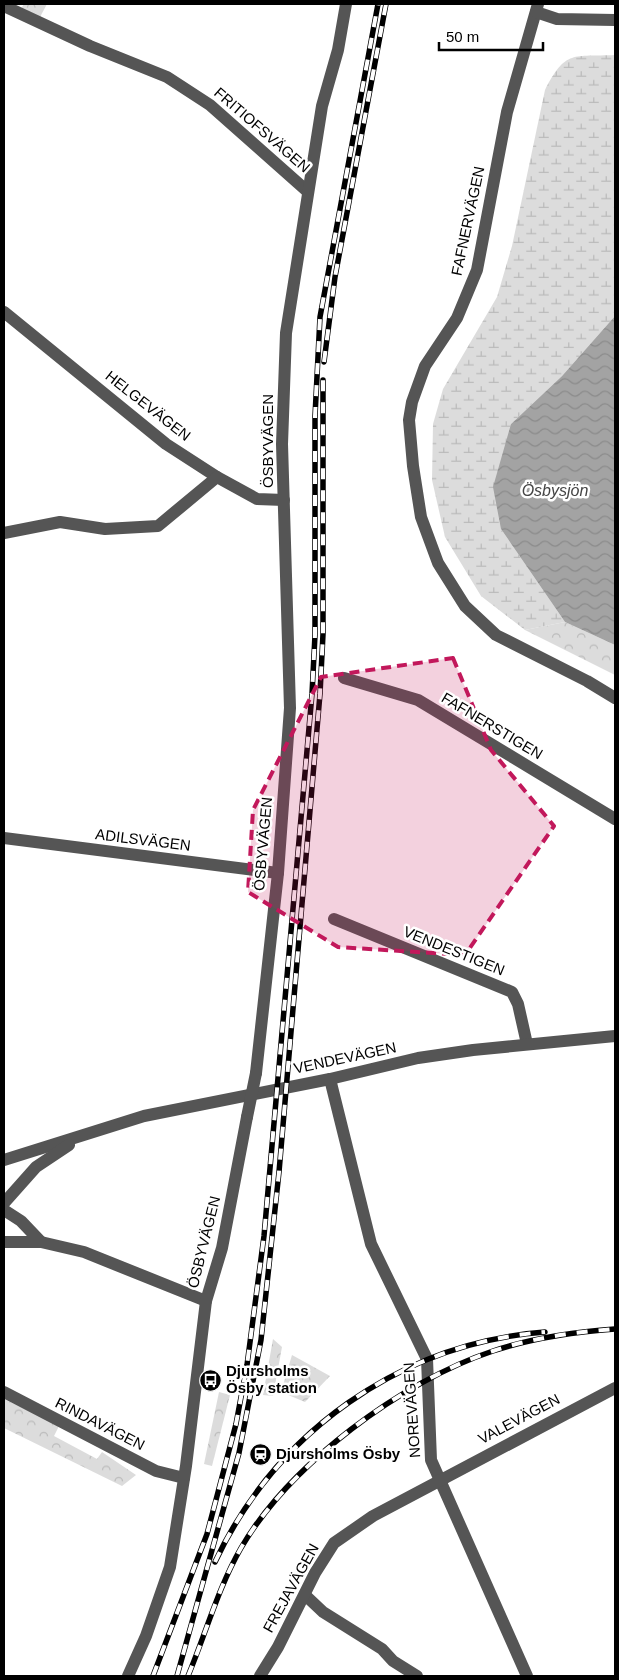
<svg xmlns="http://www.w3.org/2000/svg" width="619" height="1680" font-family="Arial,sans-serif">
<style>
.forest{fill:url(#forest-crowns)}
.wetland{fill:url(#wetland-marsh)}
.water{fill:url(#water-waves)}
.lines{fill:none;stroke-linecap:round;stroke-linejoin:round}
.minor{stroke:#555;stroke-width:12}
.rail-casing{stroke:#000;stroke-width:5.5}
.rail{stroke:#fff;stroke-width:4;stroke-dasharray:11;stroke-linecap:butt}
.minor-bridge{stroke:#555;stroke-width:12}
.marked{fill:#c2185b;fill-opacity:0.2;stroke:#c2185b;stroke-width:4;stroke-dasharray:10 6;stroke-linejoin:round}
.labels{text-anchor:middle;stroke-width:5;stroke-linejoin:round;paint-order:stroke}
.street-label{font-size:15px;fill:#000;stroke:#fff}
.poi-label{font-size:15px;font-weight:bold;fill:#000;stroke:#fff;text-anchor:start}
.water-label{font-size:16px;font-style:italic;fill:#444;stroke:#fff}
</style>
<defs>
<pattern id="forest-crowns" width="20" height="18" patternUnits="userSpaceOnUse" patternTransform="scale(1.25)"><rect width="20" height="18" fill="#dcdcdc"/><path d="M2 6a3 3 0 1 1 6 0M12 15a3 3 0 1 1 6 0" fill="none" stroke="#bbb"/></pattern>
<pattern id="wetland-marsh" width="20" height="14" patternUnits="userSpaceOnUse" patternTransform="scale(1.25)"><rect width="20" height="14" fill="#dcdcdc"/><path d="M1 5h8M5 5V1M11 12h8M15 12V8" fill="none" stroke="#bbb"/></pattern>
<pattern id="water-waves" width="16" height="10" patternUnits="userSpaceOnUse" patternTransform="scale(1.25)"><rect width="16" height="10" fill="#a3a3a3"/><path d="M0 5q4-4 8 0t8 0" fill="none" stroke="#8b8b8b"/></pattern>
</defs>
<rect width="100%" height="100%" fill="#fff"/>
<g class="forest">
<path d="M24,4H47L40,17L20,10Z"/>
<path d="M565,622L615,645V675L525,630Z"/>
<path d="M273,1339L282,1347L273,1396L263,1395Z"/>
<path d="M292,1355L330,1376L305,1402L281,1392Z"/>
<path d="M219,1392L230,1395L212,1466L204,1464Z"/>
<path d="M4,1399L59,1426L54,1436L97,1459L102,1452L136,1475L122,1486L4,1428Z"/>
</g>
<path class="wetland" d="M615,55V316L562,376L511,424L501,529L565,622L525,630L481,596L445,537L432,480L433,424L443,389L497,297L512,246L545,90C566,49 573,57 615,55Z"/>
<path class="water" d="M615,316V645L565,622L501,529L493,487L511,424L562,376Z"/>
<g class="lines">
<g class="minor">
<path d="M538,4L507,112L477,270L457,318L425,366L412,402L409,420L413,466L421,517L438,563L465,606L496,635L587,681L615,698"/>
<path d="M4,6L90,46L167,77L210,105L307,191"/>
<path d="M536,12L557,19L615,20"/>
<path d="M4,312L166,444L217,477L257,499L284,500"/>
<path d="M4,533L60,522L105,529L158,526L217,477"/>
<path d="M344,678L418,700L615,819"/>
<path d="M4,838L278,873"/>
<path d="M334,919L512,992L518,1004L527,1044"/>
<path d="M256,1073L278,873L290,708L282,444L286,333L322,106L338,50L346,4"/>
<path d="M330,1079L371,1244L427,1359L431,1460L527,1676"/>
<path d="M4,1160L144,1116L330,1079L418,1058L473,1050L615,1036"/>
<path d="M4,1203L36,1167L69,1145"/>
<path d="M4,1210L21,1221L41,1242"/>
<path d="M4,1242H41L84,1252L206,1301"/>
<path d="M4,1392L156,1471L184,1478"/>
<path d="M305,1595L323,1612L382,1649L393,1661L417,1676"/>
<path d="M128,1676L146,1636L170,1567L186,1466L206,1301L222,1248L247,1117"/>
<path d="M260,1676L278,1647L315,1573L334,1543L373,1516L615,1388"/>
</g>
<defs>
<g id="rail">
<path d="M324,362L335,277L386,4"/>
<path d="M215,1562C276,1432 401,1343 545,1332"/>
<path d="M153,1676L207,1534L236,1424L247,1365L264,1236L312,694L315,635V416L320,317L378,4"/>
<path d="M177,1676L239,1453L261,1340L279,1172L320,694L323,634V380"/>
<path d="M188,1676C206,1633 218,1588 241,1548C290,1464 402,1381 493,1351C532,1338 574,1332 615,1329"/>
</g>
</defs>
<use href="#rail" class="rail-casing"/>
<use href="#rail" class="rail"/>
<path class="minor-bridge" d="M247,1117L256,1073"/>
</g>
<path class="marked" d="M453,658L491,750L554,826L465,955L338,947L248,892L253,810L321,677Z"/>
<defs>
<symbol id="bus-disc" viewBox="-11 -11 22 22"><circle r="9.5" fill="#000" stroke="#fff"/><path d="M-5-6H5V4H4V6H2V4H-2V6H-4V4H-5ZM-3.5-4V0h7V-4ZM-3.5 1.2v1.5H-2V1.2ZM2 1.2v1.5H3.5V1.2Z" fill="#fff"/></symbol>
<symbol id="station-disc" viewBox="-11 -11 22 22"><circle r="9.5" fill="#000" stroke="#fff"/><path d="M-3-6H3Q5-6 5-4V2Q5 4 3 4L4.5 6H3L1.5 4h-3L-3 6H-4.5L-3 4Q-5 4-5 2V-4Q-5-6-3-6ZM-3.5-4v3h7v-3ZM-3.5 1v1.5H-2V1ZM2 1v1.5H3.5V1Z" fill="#fff"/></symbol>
</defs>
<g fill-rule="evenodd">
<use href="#bus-disc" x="198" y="1368" width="25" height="25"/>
<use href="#station-disc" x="248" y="1442" width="25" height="25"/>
</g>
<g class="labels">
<g class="street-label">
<text transform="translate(262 130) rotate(41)" y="5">FRITIOFSVÄGEN</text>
<text transform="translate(468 221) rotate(-78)" y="5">FAFNERVÄGEN</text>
<text transform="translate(148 406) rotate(38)" y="5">HELGEVÄGEN</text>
<text transform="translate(268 441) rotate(-90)" y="5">ÖSBYVÄGEN</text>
<text transform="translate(492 726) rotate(31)" y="5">FAFNERSTIGEN</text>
<text transform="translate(143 840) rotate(7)" y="5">ADILSVÄGEN</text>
<text transform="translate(263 844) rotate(-85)" y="5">ÖSBYVÄGEN</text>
<text transform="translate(454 951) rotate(22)" y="5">VENDESTIGEN</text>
<text transform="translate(345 1058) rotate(-12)" y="5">VENDEVÄGEN</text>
<text transform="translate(204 1242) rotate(-76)" y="5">ÖSBYVÄGEN</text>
<text transform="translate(412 1410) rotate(-94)" y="5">NOREVÄGEN</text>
<text transform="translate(519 1419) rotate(-28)" y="5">VALEVÄGEN</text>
<text transform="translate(100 1424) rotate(27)" y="5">RINDAVÄGEN</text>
<text transform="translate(291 1588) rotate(-61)" y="5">FREJAVÄGEN</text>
</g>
<g class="poi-label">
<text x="226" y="1376">Djursholms<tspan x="226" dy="17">Ösby station</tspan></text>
<text x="276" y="1459">Djursholms Ösby</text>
</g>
<g class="water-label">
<text x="555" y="496">Ösbysjön</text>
</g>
</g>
<rect width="619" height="1680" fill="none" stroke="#000000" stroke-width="10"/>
<path d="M439 42v8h104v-8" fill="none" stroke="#000000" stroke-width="2.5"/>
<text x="446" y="42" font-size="15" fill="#000000" stroke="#ffffff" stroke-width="4" paint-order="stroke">50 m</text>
</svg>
